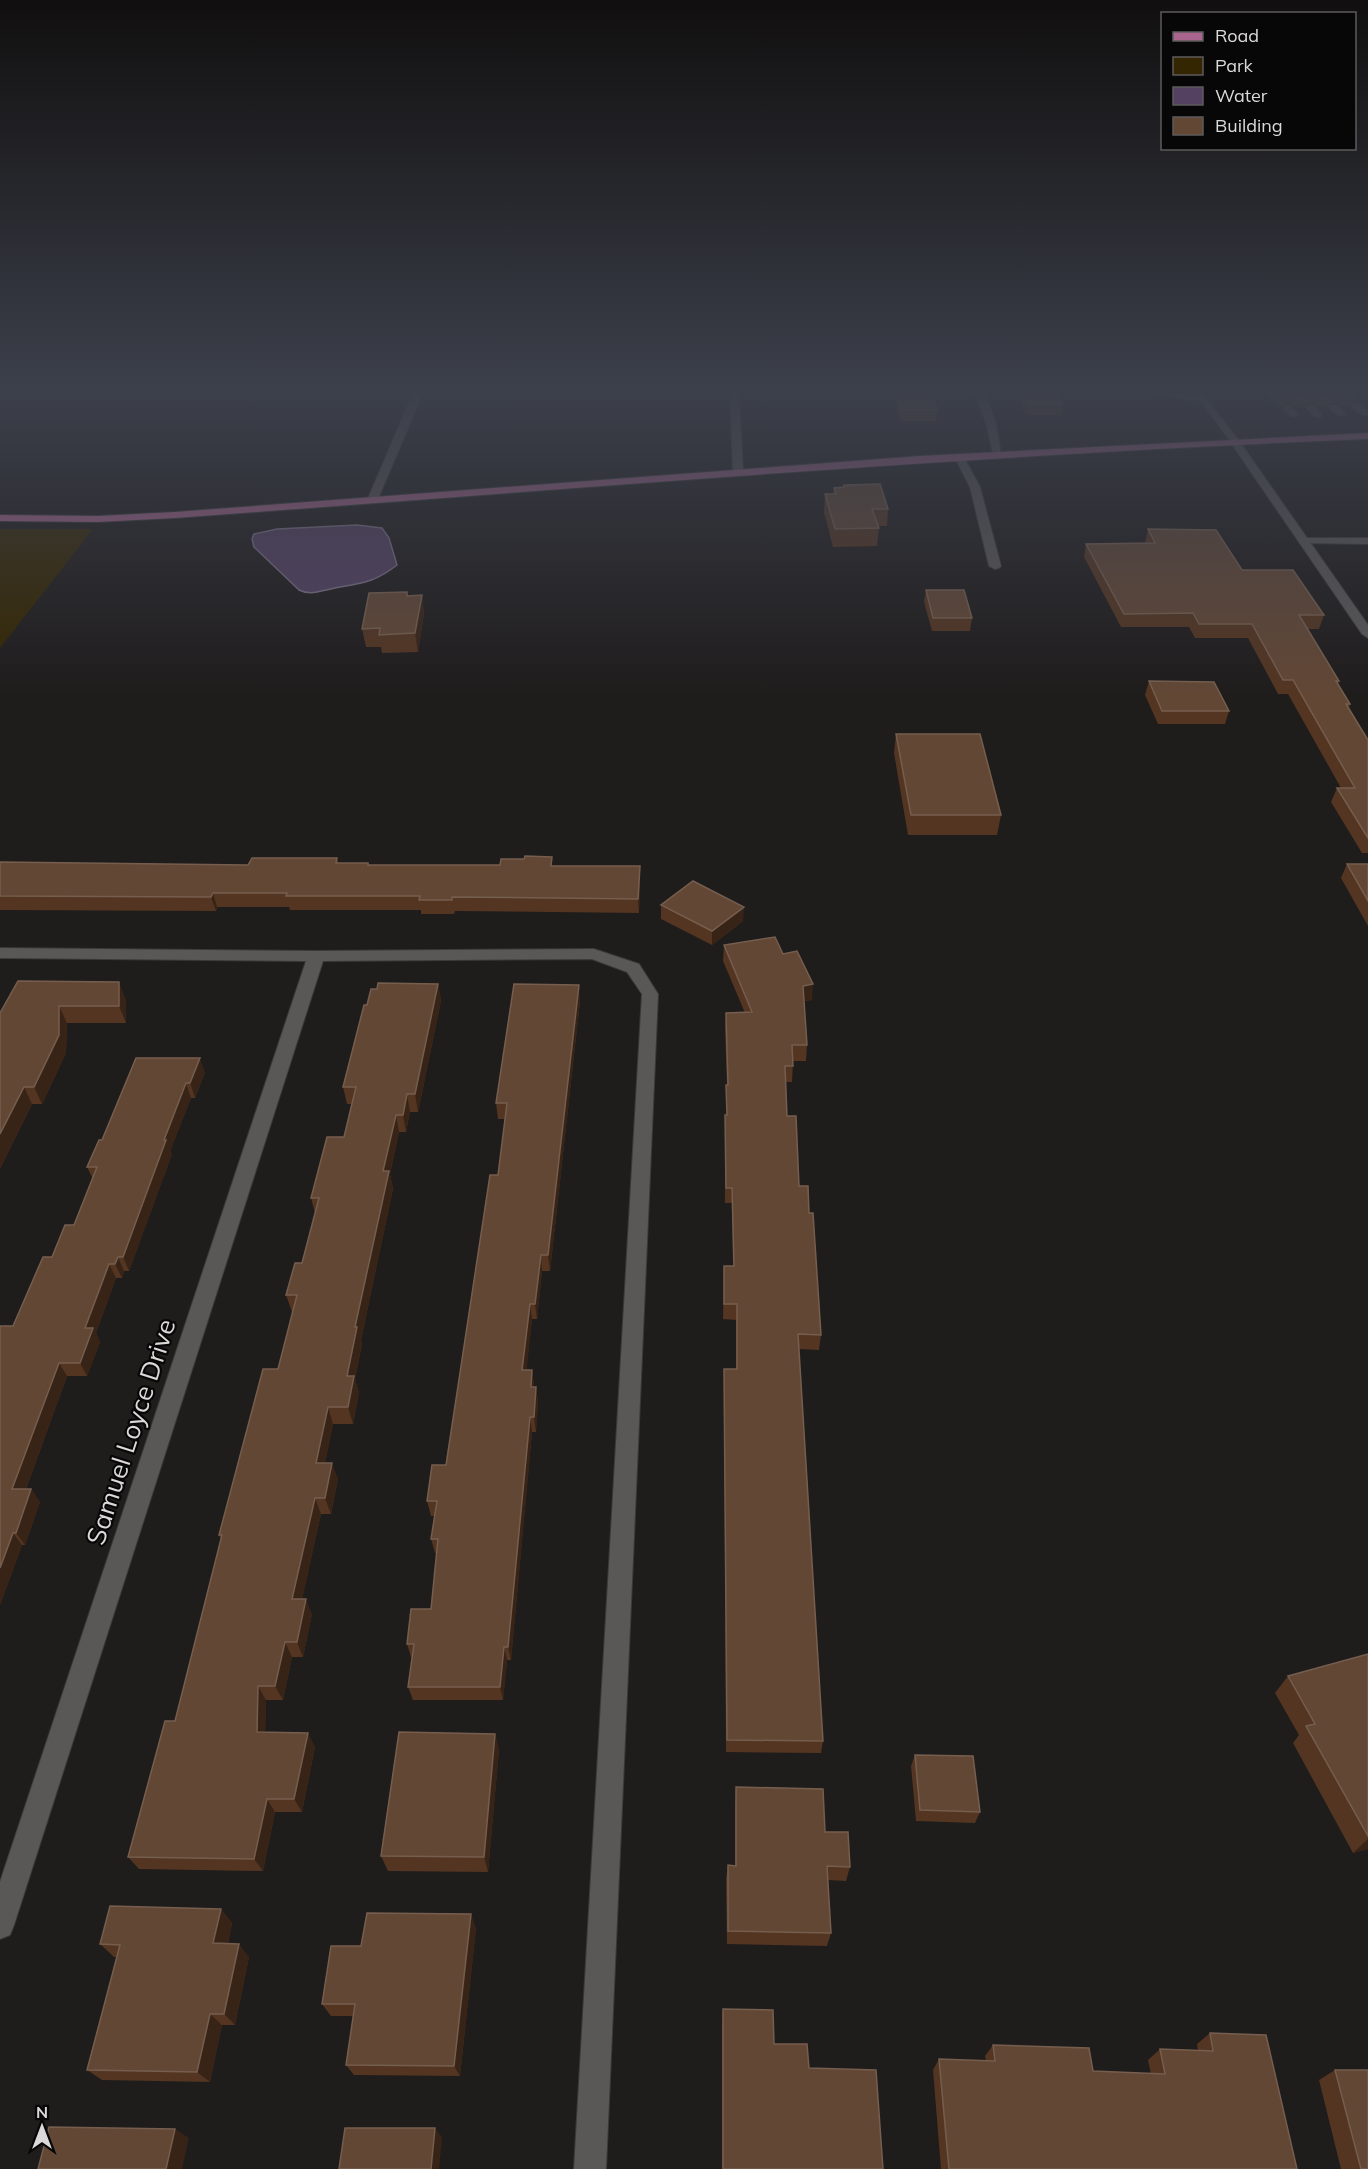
<svg xmlns="http://www.w3.org/2000/svg" width="1368" height="2169" font-family="Mulish,sans-serif">
<style>
.green{fill:#342600}
.water{fill:#544162;stroke:#7c6f86;stroke-width:1.5}
.lines{fill:none;stroke-linecap:round;stroke-linejoin:round}
.service-casing{stroke:#3b3939;stroke-width:2}
.minor-casing{stroke:#3b3939;stroke-width:2}
.tertiary-casing{stroke:#3b3939;stroke-width:2}
.primary-casing{stroke:#3b3939;stroke-width:2}
.service{fill:#5a5757;fill-rule:evenodd}
.minor{fill:#5a5757;fill-rule:evenodd}
.tertiary{fill:#5a5757;fill-rule:evenodd}
.primary{fill:#a9658e;fill-rule:evenodd}
.wall{fill:#533521}
.shaded-wall{fill:#382417}
.building{fill:#624735;stroke:#755e4e;stroke-width:1.5}
.labels{text-anchor:middle;stroke-width:4.5;stroke-linejoin:round;paint-order:stroke}
.near-street-label{font-size:26px;fill:#dbd9d9;stroke:#080707}
</style>
<rect width="100%" height="100%" fill="#1f1c1c"/>
<path class="green" d="M0,529H93L0,648Z"/>
<path class="water" d="M357,525L382,528L389,538L397,565C373,584 359,583 331,589C319,591 311,596 299,590L254,547L252,539L254,534L277,529Z"/>
<g class="lines">
<defs>
<g id="service">
<path d="M1155,393H1172L1207,399L1203,401L1158,395Z"/>
<path d="M1270,393H1276L1283,400L1276,402L1270,397Z"/>
<path d="M1353,404H1359L1368,411V415H1362L1353,408Z"/>
<path d="M1307,405H1313L1321,413V417H1315L1307,409Z"/>
<path d="M1330,405H1336L1346,414L1339,416L1330,409Z"/>
<path d="M1284,406H1290L1299,415L1292,417L1284,410Z"/>
<path d="M1300,538H1368V544L1303,543L1300,542Z"/>
</g>
<g id="minor">
<path d="M413,393H423L377,501L368,503L367,501Z"/>
<path d="M730,393H739L743,472L738,475L733,472Z"/>
<path d="M975,393H984L996,423L1001,455L993,453L986,423Z"/>
<path d="M1194,393H1202L1237,438V442H1231Z"/>
<path d="M956,454H962L980,487L1001,566L999,568L995,569L989,566L970,487L954,456Z"/>
<path d="M0,948L316,951L594,949L639,964L658,994L606,2169H574L642,994L627,972L592,959L323,961L14,1925L10,1935L0,1939V1882L306,961L0,958Z"/>
</g>
<path id="tertiary" d="M1231,438H1237L1368,625V638L1362,634L1229,440Z"/>
<path id="primary" d="M1368,433V439C970,455 573,489 175,518L98,522L0,521V515L98,516L175,512L920,456Z"/>
</defs>
<use href="#service" class="service-casing"/>
<use href="#minor" class="minor-casing"/>
<use href="#tertiary" class="tertiary-casing"/>
<use href="#primary" class="primary-casing"/>
<use href="#service" class="service"/>
<use href="#minor" class="minor"/>
<use href="#tertiary" class="tertiary"/>
<use href="#primary" class="primary"/>
</g>
<g class="wall">
<path d="M893,393H932L937,410L936,421H901Z"/>
<path d="M1017,393H1056L1063,404L1061,415H1026Z"/>
<path d="M1279,393H1297L1299,396L1303,395L1302,393H1321L1323,395L1325,394L1323,393H1343L1353,398L1351,406H1341L1336,403H1330L1328,407H1318L1313,403H1307L1305,407L1295,408L1290,404H1284L1282,408L1277,404L1280,396L1281,395Z"/>
<path d="M844,485L888,509L887,526H878L879,528L877,546L833,547L824,512L825,494H833L834,488L843,487Z"/>
<path d="M1148,529L1242,570L1324,615L1319,629H1308L1339,681L1338,684L1350,704L1349,708L1368,740V853H1362L1331,802L1337,788H1341L1288,694H1278L1248,638H1195L1189,627H1121L1084,557L1086,544L1145,543Z"/>
<path d="M926,590L972,618L970,631H932L924,602Z"/>
<path d="M407,592L408,596L422,595L424,614L418,652L382,653L381,647H366L362,629Z"/>
<path d="M1149,681L1229,711L1225,724H1158L1145,695Z"/>
<path d="M896,734L1001,815L997,835H908L894,753Z"/>
<path d="M337,858L338,863H368L369,865L553,866L640,880L639,913L455,911L454,914H421V910H290L289,907H217L216,911L0,910V862L248,865Z"/>
<path d="M1347,864H1368V926L1341,878Z"/>
<path d="M661,905L743,921L712,945L661,919Z"/>
<path d="M724,945L783,954L812,1000L804,1001L807,1045L806,1061H793L792,1082H785L787,1116L799,1186L809,1213L821,1335L819,1350L799,1349L823,1741L821,1753L726,1752L724,1384V1369H736V1320L723,1319L724,1266H733L732,1203H725V1115H726V1085H727L725,1028L726,1013H745L723,961Z"/>
<path d="M18,981L126,1000V1023H67L66,1053L42,1104H32L0,1169V1013Z"/>
<path d="M438,984L441,1001L418,1112H410L406,1132H399L390,1174L393,1189L361,1340L362,1344L355,1379L359,1393L353,1424H333L325,1463L338,1479L331,1514H321L302,1599L312,1614L303,1657H292L283,1700H266L265,1732L315,1747L302,1812H275L263,1871L139,1869L128,1857L175,1721L221,1540L219,1535L278,1369L293,1312H292L286,1295L302,1263L315,1213L311,1198L344,1137L352,1104H347L343,1087L367,1005Z"/>
<path d="M580,1001L550,1271H542L537,1319H532L526,1370H532L534,1387H536L538,1402L536,1432H532L511,1660H507L503,1700H413L408,1687L412,1657H411L407,1644L431,1609L437,1553H435L431,1539L435,1516H431L427,1501L446,1465L498,1175L505,1119H498L496,1103Z"/>
<path d="M136,1058L205,1072L195,1098H191L170,1151L172,1154L129,1271H124L122,1278H116L96,1333L100,1342L87,1376H67L26,1489H31L40,1502L25,1545H22L0,1605L13,1326L74,1225L93,1179L87,1167L102,1140Z"/>
<path d="M1368,1654V1849L1353,1853L1293,1743L1299,1735L1275,1693L1288,1676Z"/>
<path d="M495,1734L499,1750L488,1872L388,1871L381,1856Z"/>
<path d="M915,1755L980,1812L975,1823L916,1821L911,1766Z"/>
<path d="M736,1787L825,1832L850,1867L846,1881L828,1880L831,1933L827,1946L727,1944L726,1879L728,1865L735,1866V1803Z"/>
<path d="M221,1909L232,1923L228,1944L249,1957L235,2025H222L210,2082L102,2080L87,2070L117,1957H114L100,1944Z"/>
<path d="M476,1928L460,2076L354,2075L346,2065L353,2016H331L322,2004L361,1946Z"/>
<path d="M723,2009L809,2068L883,2169H722V2020Z"/>
<path d="M1210,2033L1297,2169H941L933,2070L939,2059L986,2061L985,2056L993,2045L1093,2071L1151,2074L1148,2060L1160,2049L1198,2051L1197,2044Z"/>
<path d="M1335,2070L1368,2169H1341L1319,2080Z"/>
</g>
<g class="shaded-wall">
<path d="M422,595L424,614L418,652L415,633Z"/>
<path d="M640,866V880L639,913L638,899Z"/>
<path d="M213,893L217,907L216,911L211,897Z"/>
<path d="M744,907L743,921L712,945V931Z"/>
<path d="M119,982L126,1000V1023L119,1006Z"/>
<path d="M438,984L441,1001L418,1112L415,1094Z"/>
<path d="M813,984L812,1000L802,1001L803,986Z"/>
<path d="M579,985L580,1001L550,1271L548,1255Z"/>
<path d="M59,1006L67,1023L66,1053L42,1104L34,1087Z"/>
<path d="M200,1058L205,1072L195,1098L190,1083Z"/>
<path d="M186,1083L191,1098L170,1151L172,1154L129,1271L123,1257L164,1140Z"/>
<path d="M24,1087L32,1104L0,1169V1134Z"/>
<path d="M407,1094L410,1112L406,1132L403,1115Z"/>
<path d="M396,1115L399,1132L390,1174L393,1189L361,1340L362,1344L355,1379L359,1393L353,1424L348,1407L347,1376L383,1171Z"/>
<path d="M541,1255L542,1271L537,1319L535,1304Z"/>
<path d="M118,1257L124,1271L122,1278L115,1264Z"/>
<path d="M109,1264L116,1278L96,1333L100,1342L87,1376L80,1363L85,1328Z"/>
<path d="M530,1304L532,1319L525,1385L522,1370Z"/>
<path d="M59,1363L67,1376L21,1502L12,1489Z"/>
<path d="M532,1370L534,1385L533,1402L531,1387Z"/>
<path d="M536,1387L538,1402L536,1432L534,1417Z"/>
<path d="M328,1407L333,1424L322,1479L316,1463Z"/>
<path d="M530,1417L532,1432L511,1660L508,1647Z"/>
<path d="M332,1463L338,1479L331,1514L325,1498Z"/>
<path d="M31,1489L40,1502L25,1545L16,1533Z"/>
<path d="M315,1498L321,1514L299,1614L292,1599Z"/>
<path d="M13,1533L22,1545L0,1605V1568Z"/>
<path d="M306,1599L312,1614L303,1657L297,1642Z"/>
<path d="M285,1642L292,1657L283,1700L275,1686Z"/>
<path d="M504,1647L507,1660L503,1700L500,1687Z"/>
<path d="M258,1686L266,1700L265,1746L257,1732Z"/>
<path d="M308,1733L315,1747L302,1812L294,1799Z"/>
<path d="M495,1734L499,1750L488,1872L484,1857Z"/>
<path d="M267,1799L275,1812L263,1871L254,1859Z"/>
<path d="M1368,1839V1849L1353,1853Z"/>
<path d="M221,1909L232,1923L225,1956L213,1943Z"/>
<path d="M471,1914L476,1928L460,2076L454,2066Z"/>
<path d="M239,1944L249,1957L235,2025L224,2014Z"/>
<path d="M210,2014L222,2025L210,2082L197,2072Z"/>
<path d="M435,2128L442,2137L439,2169H431Z"/>
<path d="M175,2129L189,2138L182,2169H166Z"/>
</g>
<g class="building">
<path d="M897,393H932L937,410H902Z"/>
<path d="M1023,393H1056L1063,404H1028Z"/>
<path d="M1286,393H1297L1299,396L1308,393H1321L1323,395L1329,393H1343L1345,394L1352,393L1353,398L1343,399L1338,395H1332L1330,399H1321L1315,395H1309L1307,400H1297L1292,396H1286L1284,400L1280,396Z"/>
<path d="M880,484L888,509H872L879,528L835,529L825,494H836L834,488L844,487V485Z"/>
<path d="M1148,529L1216,530L1242,570H1293L1324,615H1299L1339,681H1336L1350,704H1346L1368,740V838L1337,788H1355L1293,680H1283L1252,624H1199L1193,613L1124,614L1086,544L1155,543Z"/>
<path d="M926,590H964L972,618H933Z"/>
<path d="M407,592V596L422,595L415,633L379,635L380,628L362,629L369,593Z"/>
<path d="M1149,681L1214,682L1229,711H1162Z"/>
<path d="M896,734H980L1001,815H911Z"/>
<path d="M525,856L552,857L551,866H640L638,899L452,897V900H419L420,896H286L287,893H213L211,897L0,896V862L248,865L252,858H337L336,863H368V865H500L501,859H524Z"/>
<path d="M1347,864H1368V901Z"/>
<path d="M693,881L744,907L712,931L661,905Z"/>
<path d="M775,937L783,954L797,951L813,984L803,986L807,1045H792L793,1066H785L787,1116H796L799,1186H808L809,1213H813L821,1335L798,1334L823,1741L727,1740L724,1369H737V1304H724V1266H734L732,1188H726L725,1115H727L726,1085H728L726,1013L752,1012L724,945Z"/>
<path d="M18,981L119,982V1006H59V1035L34,1087H24L0,1134V1013Z"/>
<path d="M378,983L438,984L415,1094H407L403,1115H396L383,1171H389L355,1327H357L347,1376H354L348,1407H328L316,1463H332L325,1498H315L292,1599H306L297,1642H285L275,1686H258L257,1732L308,1733L294,1799H267L254,1859L128,1857L165,1721H175L222,1535H219L263,1369H278L297,1295H286L295,1263H302L319,1198H311L327,1137H344L356,1087H343L364,1005H367L371,989H377Z"/>
<path d="M514,984L579,985L548,1255H541L535,1304H530L522,1370H532L531,1387H536L534,1417H530L508,1647H504L500,1687H408L414,1644H407L411,1609H431L438,1539H431L437,1501H427L432,1465H446L490,1175H498L507,1103H496Z"/>
<path d="M136,1058H200L190,1083H186L164,1140H166L123,1257H118L115,1264H109L85,1328H93L80,1363H59L12,1489H31L16,1533H13L0,1568V1326H13L43,1257H52L65,1225H74L97,1167H87L99,1140H102Z"/>
<path d="M1368,1654V1836L1306,1726L1315,1724L1288,1676Z"/>
<path d="M399,1732L495,1734L484,1857L381,1856Z"/>
<path d="M915,1755L973,1756L980,1812L920,1810Z"/>
<path d="M736,1787L823,1789L825,1832H848L850,1867L827,1866L831,1933L728,1931V1865L736,1866Z"/>
<path d="M110,1906L221,1909L213,1943L239,1944L224,2014H210L197,2072L87,2070L120,1945L100,1944Z"/>
<path d="M367,1913L471,1914L454,2066L346,2065L355,2004H322L331,1946H361Z"/>
<path d="M723,2009L773,2010L774,2044H807L809,2068L876,2070L883,2169H723Z"/>
<path d="M1210,2033L1266,2035L1297,2169H949L939,2059L995,2061L993,2045L1089,2048L1093,2071L1165,2074L1160,2049L1213,2051Z"/>
<path d="M1335,2070H1368V2169H1361Z"/>
<path d="M49,2127L175,2129L166,2169H38Z"/>
<path d="M345,2128H435L431,2169H339Z"/>
</g>
<linearGradient id="sky" x2="0" y2="1"><stop stop-color="#110f0f"/><stop offset="0.56" stop-color="#3c404b"/><stop offset="1" stop-color="#3c404b" stop-opacity="0"/></linearGradient>
<rect width="1368" height="696" fill="url(#sky)"/>
<g class="labels">
<g class="near-street-label">
<text transform="translate(131 1432) rotate(-72)" y="9">Samuel Loyce Drive</text>
</g>
</g>
<rect x="1161" y="12" width="195" height="138" fill="#080707" stroke="#5c5b5b" stroke-width="1.5"/>
<rect x="1173" y="32" width="30" height="9" fill="#a9658e" stroke="#5c5b5b" stroke-width="1.5"/>
<text x="1215" y="42" font-size="18" fill="#dbd9d9">Road</text>
<rect x="1173" y="57" width="30" height="18" fill="#342600" stroke="#5c5b5b" stroke-width="1.5"/>
<text x="1215" y="72" font-size="18" fill="#dbd9d9">Park</text>
<rect x="1173" y="87" width="30" height="18" fill="#544162" stroke="#5c5b5b" stroke-width="1.5"/>
<text x="1215" y="102" font-size="18" fill="#dbd9d9">Water</text>
<rect x="1173" y="117" width="30" height="18" fill="#624735" stroke="#5c5b5b" stroke-width="1.5"/>
<text x="1215" y="132" font-size="18" fill="#dbd9d9">Building</text>
<g transform="translate(42 2127)" stroke="#080707" stroke-width="4.5" paint-order="stroke">
<path d="M0-4.5L10 22L0 15L-10 22Z" fill="#dbd9d9"/>
<text y="-9" font-size="16" font-weight="bold" text-anchor="middle" fill="#dbd9d9">N</text>
</g>
</svg>
